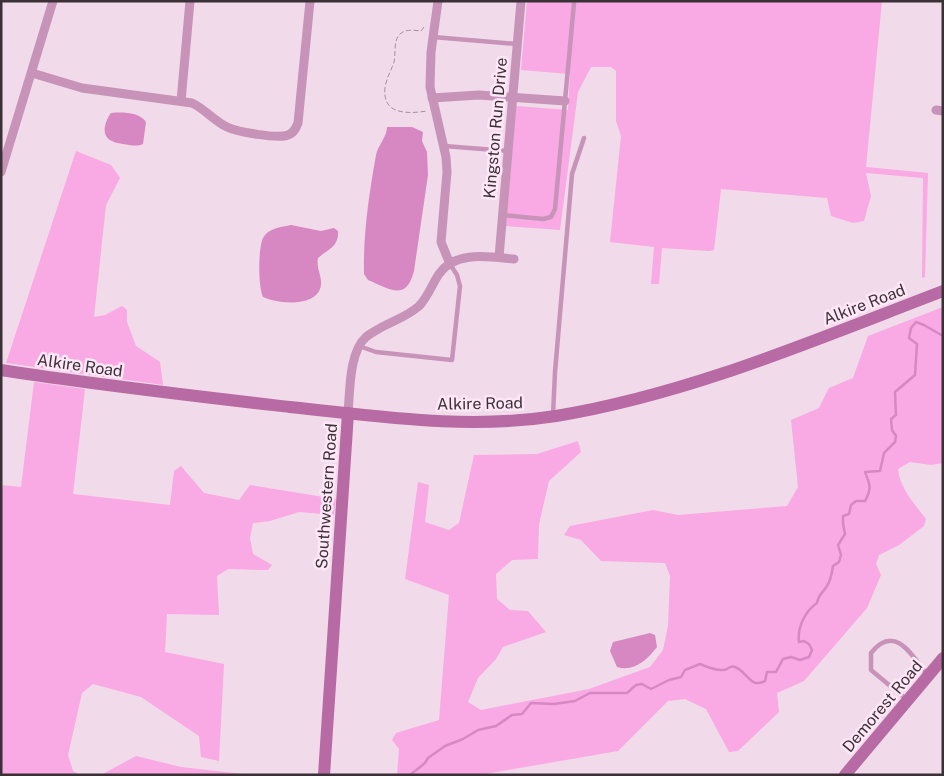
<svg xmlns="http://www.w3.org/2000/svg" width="944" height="776" font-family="'Public Sans',sans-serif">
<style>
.green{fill:#f9a9e3}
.water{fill:#d788c2}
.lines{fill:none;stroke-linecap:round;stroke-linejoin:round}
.stream{stroke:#d788c2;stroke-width:2.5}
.path{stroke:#a2919c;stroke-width:1;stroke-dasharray:5 2.5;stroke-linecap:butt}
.lane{stroke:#c893b8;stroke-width:4.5}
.street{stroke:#c893b8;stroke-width:9}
.secondary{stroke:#b76aa3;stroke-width:12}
.labels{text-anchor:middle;stroke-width:5;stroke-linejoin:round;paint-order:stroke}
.street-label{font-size:16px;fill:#3a3137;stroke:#ffe7f7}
</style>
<rect width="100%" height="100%" fill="#f1daea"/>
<g class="green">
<path d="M527,1H882L866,167L928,173L925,277L922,278L923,178L866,173L871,196L864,221L853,223L831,216L827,198L721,189L714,250L709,251L662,248L659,284H651L654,247L610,242L621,136L616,121V71L611,67H591L578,92L560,230L506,226L516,106L568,110L570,74L521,70Z"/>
<path d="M76,151L111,165L120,178L106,205L94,317L105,315L122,306L127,310V322L136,346L160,362L163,385L6,363Z"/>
<path d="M943,307V463L931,465L910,462L898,469C900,489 914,503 926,519L924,526L899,545L879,555L876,564L881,575L867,608L804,681L777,693L779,712L738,751L729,752L706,709L685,699L668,701L618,751L479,775H397L399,749L392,740L396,733L439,720L449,595L405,579L418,482L429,485L425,522L449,530L459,523L474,455L537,454L578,441L581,452L549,481L539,524L538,559L512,560L496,574L497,599L510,610L528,611L546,632L503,647L496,659L478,678L468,702L481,710L589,689L650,667L663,650L668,626L670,576L665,563L601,561L581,540L564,535L570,526L653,510L678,515L787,506L798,487L791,420L819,408L829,388L853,378L868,336Z"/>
<path d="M34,382L85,389L73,494L170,505L174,471L181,466L204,493L239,500L250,485L336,499L334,515L299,512L270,521L253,523L250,538L253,554L272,565L268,570L228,569L217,576L219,615L167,614L165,652L224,664L219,761L201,757L199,736L141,697L93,684L82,693L68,755L73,771L80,775H1V485L21,487Z"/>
<path d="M136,756L181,767L252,775H101Z"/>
</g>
<g class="water">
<path d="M111,113C122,112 139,112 146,122L143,144C137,147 130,145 123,144C120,143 115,143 112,141C100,136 105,121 111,113Z"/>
<path d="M387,127H412L423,132L422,141L427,152L428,175L414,271C406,302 390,289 368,280L364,274C363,235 369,194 376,155C378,145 387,137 387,127Z"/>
<path d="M291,225L321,231L334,228L338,231C339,247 328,249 318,258C316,268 322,276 321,285C318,308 277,304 263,297C258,286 258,249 263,238C268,228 282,227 291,225Z"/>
<path d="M650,633L655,635L657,647C647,660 634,672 617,667L610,651L613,642Z"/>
</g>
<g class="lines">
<path class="stream" d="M410,775L425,763L428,758L445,746L463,739L478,730L496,726L512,715L522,714L531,703L554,704L575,701L590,693H627L636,685L642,684L651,689L669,680L681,677L685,670L700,664C707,667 716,671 724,670C729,669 730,665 735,667C748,672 750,689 765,681L767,672H776L783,659L791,657L800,660L809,657L812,650L809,644L804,641L799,642C797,628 805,611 817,603C819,593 822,594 827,586C831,580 832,573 833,566L839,562L841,555L838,545L845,534L843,523V516L849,514L851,505L856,501H865C872,489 870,484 865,472L880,471L884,453L895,442L896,436L892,430L891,419L896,415L895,392L915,375L917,344L909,338L911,328L916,322L924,325L943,336"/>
<path class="path" d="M424,27L421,31C414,30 404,29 399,35C393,43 396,54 394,62C391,71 386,79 385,88C382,115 408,114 427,111"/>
<g class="lane">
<path d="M433,37L517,44"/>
<path d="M444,146L508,151"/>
<path d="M503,215L543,219L551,217L555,209L574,3"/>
<path d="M359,346L376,352L452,360L460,286L457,275L450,264"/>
<path d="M553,415L555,372L572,174L584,138"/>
<path d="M906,699L871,670V653C895,623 912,655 927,675"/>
</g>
<g class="street">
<path d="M438,1L431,52L430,87L446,157L447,172L441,242L450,264"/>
<path d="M32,73L82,88L192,103C205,109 214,121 227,127C237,132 278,139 288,135C294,133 296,128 298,123L310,1"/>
<path d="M432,98L479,95L565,101"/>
<path d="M181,101L190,1"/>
<path d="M936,110L943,111"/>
<path d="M1,172L53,1"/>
<path d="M499,257L521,1"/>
<path d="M348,413C350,391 349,352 366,337C371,333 377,330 382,327C395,320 408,316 419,306C428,297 432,284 439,274C455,250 491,257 514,259"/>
</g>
<g class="secondary">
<path d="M1,370C97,385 194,396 290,407C378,416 467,430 556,416C690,394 817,339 943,291"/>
<path d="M324,775L348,413"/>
<path d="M845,775L943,658"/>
</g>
</g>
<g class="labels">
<g class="street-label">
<text transform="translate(495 128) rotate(-85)" y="6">Kingston Run Drive</text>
<text transform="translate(864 304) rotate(-21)" y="6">Alkire Road</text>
<text transform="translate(80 365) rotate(8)" y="6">Alkire Road</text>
<text transform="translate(480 403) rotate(-1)" y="6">Alkire Road</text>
<text transform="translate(326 496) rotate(-86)" y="6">Southwestern Road</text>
<text transform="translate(882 706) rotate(-50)" y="6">Demorest Road</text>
</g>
</g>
<rect width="944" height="776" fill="none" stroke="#3a3137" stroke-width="5"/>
</svg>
